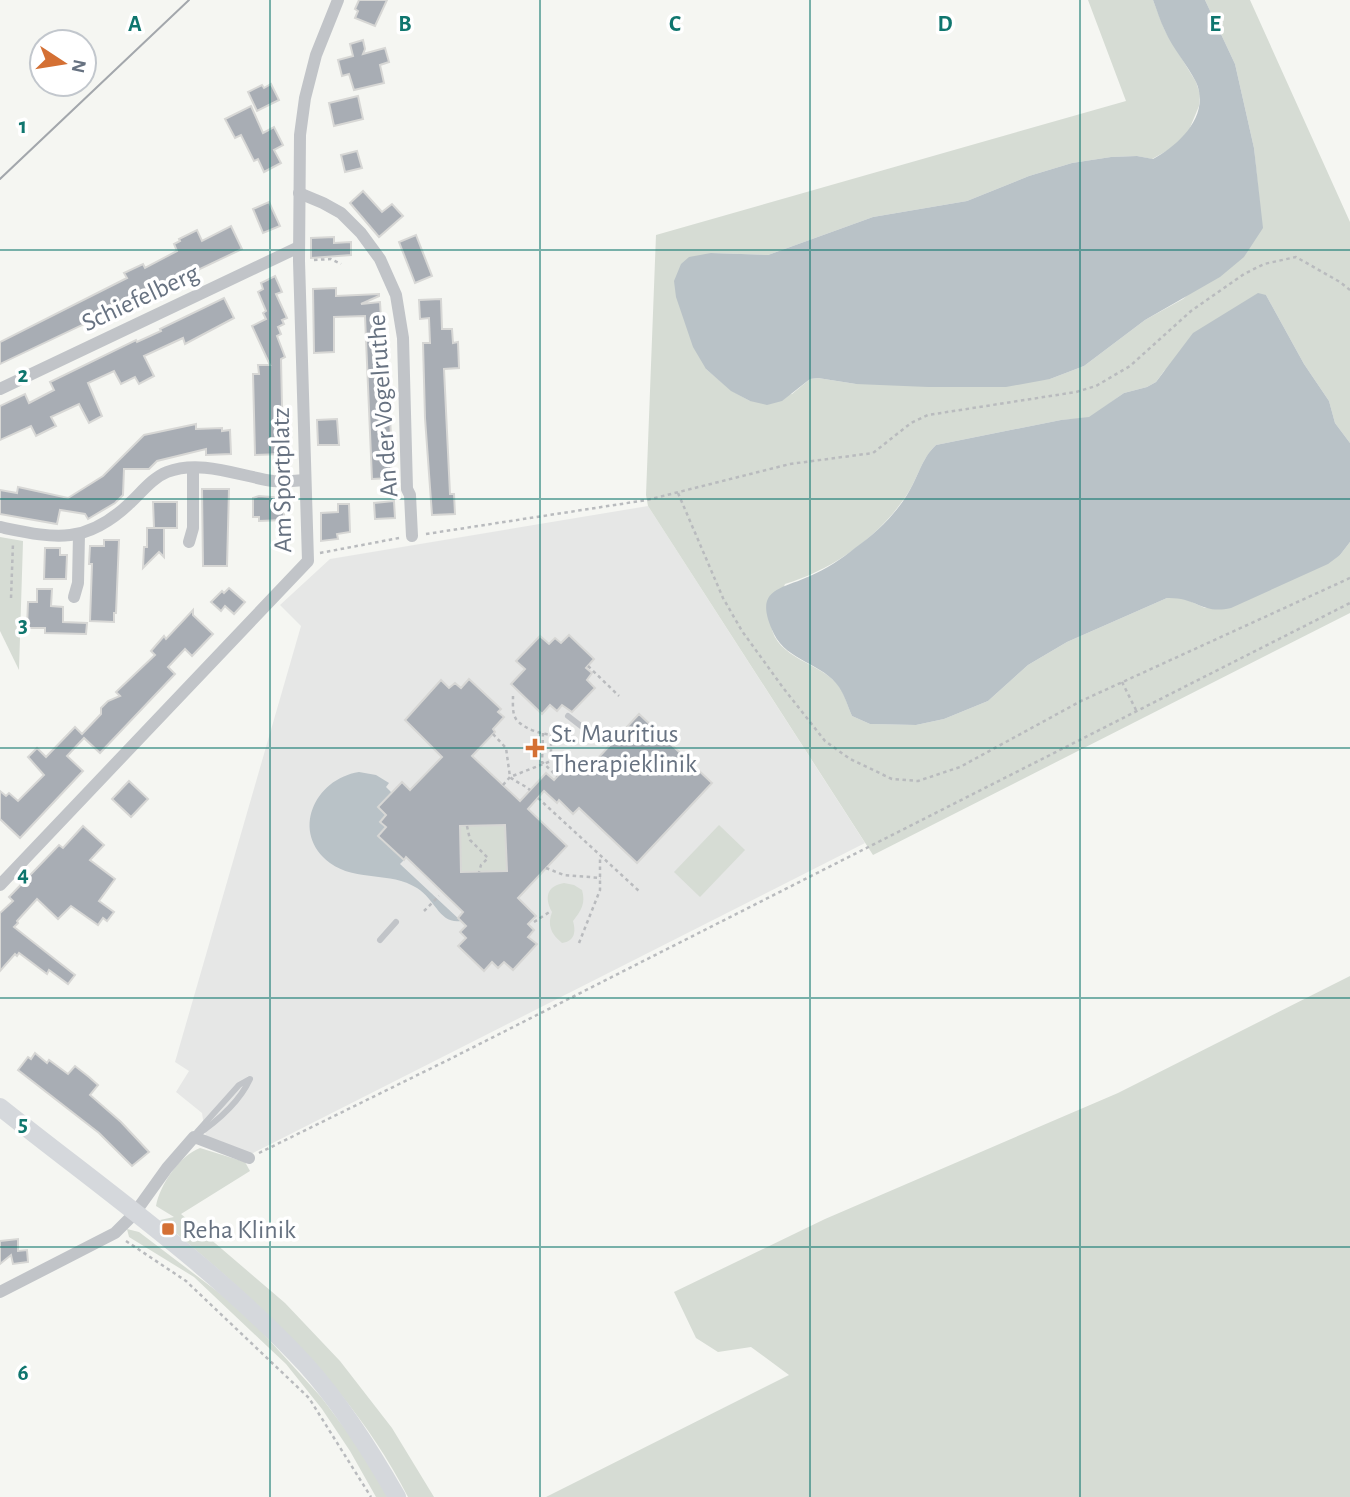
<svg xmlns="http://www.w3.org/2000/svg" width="1350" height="1497" font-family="'Alegreya Sans',sans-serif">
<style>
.built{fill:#e6e7e6}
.green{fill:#d6dcd4}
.water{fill:#b9c2c7}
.building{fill:#a8adb4;stroke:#d7d7d5;stroke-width:2;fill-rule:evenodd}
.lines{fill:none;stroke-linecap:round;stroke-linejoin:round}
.path{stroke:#b9bbbe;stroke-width:2.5;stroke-dasharray:3.5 3.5;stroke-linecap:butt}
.service{stroke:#c1c4c8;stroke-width:6}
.minor{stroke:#c1c4c8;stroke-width:12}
.secondary{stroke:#d5d8dc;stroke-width:18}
.tram{stroke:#a3a7ac;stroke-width:2}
.grid{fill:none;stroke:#0f766e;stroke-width:2;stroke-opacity:0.55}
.poi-dot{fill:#d47034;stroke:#fff;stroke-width:2.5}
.labels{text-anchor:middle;stroke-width:7;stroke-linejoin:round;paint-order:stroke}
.street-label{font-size:26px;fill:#677281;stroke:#fff}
.poi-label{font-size:26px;fill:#677281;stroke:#fff;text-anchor:start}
.grid-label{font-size:23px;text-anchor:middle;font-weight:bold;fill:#0f766e;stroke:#fff;stroke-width:7;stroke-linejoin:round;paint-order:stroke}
</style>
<rect width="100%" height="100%" fill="#f5f6f2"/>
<path class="built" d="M648,506L865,843L251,1154L206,1138L202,1113L176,1092L189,1071L175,1062L301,626L280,605L330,559Z"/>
<g class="green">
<path d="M1088,0H1153L1165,31L1196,82L1200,94L1199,106L1189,130L1179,144L1152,159L1137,156L1111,157L1072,163L1029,176L967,201L873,217L768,255L711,253L706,369L732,391L750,401L792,394L810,379L818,378L856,384L1050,379L1084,366L1145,320L1183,299L1257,236L1262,228L1254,148L1235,64L1205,0H1250L1350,222V443L1335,423L1329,401L1304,364L1266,295L1164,371L1156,382L1147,387L1124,393L1089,418L1061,420L936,445C921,459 918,479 906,496C878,538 832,570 785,584C781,595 770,614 771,625C776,659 822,663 839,686C845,695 848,707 852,716L870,724L916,725L944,719L988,701L1028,665L1067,642L1167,598H1183L1205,608L1340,555L1350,542V613L873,855L648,506L646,495L656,235L1126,101Z"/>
<path d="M0,537L23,541L19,670L0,631Z"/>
<path d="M505,825L507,871L461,872L460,826Z"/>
<path d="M719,825L745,850L700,897L674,872Z"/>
<path d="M564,883L574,885L582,890C586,903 581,911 573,921C576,932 575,941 562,943C551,934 547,925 552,912C544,897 547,886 564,883Z"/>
<path d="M1350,976V1497H546L789,1375L751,1347L718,1352L696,1338L674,1292L825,1219L1118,1093Z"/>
<path d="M200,1148L245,1162L250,1171L181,1214L285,1303L340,1361L392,1428L434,1497H408C351,1385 256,1299 160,1220L174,1217L156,1206C160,1185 179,1156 200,1148Z"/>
<path d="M127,1229L139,1232L243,1311L321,1397L368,1459L390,1497H376L350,1451L322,1409L286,1364L194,1277L129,1237Z"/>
</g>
<g class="water">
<path d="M1153,0H1205L1235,64L1254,148L1263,228L1244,257L1220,277L1145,320L1084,366L1050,379L1006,387H928L856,384L818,378L810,379L782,401L767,405L750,401L731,391L706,369L693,347L676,297L674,281L681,264L689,257L711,253L768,255L873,217L967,201L1029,176L1072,163L1111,157L1137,156L1153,159C1179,145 1211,115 1196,82C1187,64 1173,49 1165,31C1160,21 1157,10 1153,0Z"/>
<path d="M1258,293L1266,295L1304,364L1329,401L1335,423L1350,443V542L1340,555L1328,564L1231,608C1202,615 1197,597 1167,598L1067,642L1028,665L988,701L944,719L916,725L870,724L852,716C848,707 845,696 839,687C824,664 787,661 774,634C752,588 780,590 810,576C826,569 842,559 855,548C876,533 894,516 907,495C918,478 921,459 936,445L1061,420L1089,417L1124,393L1147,387L1156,382L1193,333Z"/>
<path d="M359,772L376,775L389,783L386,787L392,793L378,807L386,815L380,822L386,827L378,836L404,860L400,864L461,921C439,924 436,900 417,888C390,871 356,882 330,863C290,833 314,779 359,772Z"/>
</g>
<g class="building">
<path d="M359,0H387L375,26L355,18L358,11L355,9Z"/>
<path d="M363,40L365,49L363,54L385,48L389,62L380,65L384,83L354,90L349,74L342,76L338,60L353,56L350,44Z"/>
<path d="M271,84L279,100L257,111L248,92L262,85L264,88Z"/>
<path d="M358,96L363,119L334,126L329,103Z"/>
<path d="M251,106L263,133L274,127L283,145L274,150L281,163L264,172L258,159L254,161L241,135L235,138L225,119Z"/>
<path d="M357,151L362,168L345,172L341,155Z"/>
<path d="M363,191L382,212L392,204L403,216L379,237L350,203Z"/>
<path d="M269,202L280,226L263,233L253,209Z"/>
<path d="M231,226L242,249L0,364V342L127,278L124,273L143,264L145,268L177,251L174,244L180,241L179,239L197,230L202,241Z"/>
<path d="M416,235L432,276L415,283L399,242Z"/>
<path d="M334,237V243L351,242V255L311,258V238Z"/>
<path d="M275,276L282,292L276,294L287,318L282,320L284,324L278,327L281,334L277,336L285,357L281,359L283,454L255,455L253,374H259L258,365H270L252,326L266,319L263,313L266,311L258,292L263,289L261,283Z"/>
<path d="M336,288V296L379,294V296L361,304L380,302L382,335H386L387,353H378L380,378L387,377L388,394H383V418H390L391,436H382V460H391L392,478L372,479L365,316L334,317V352L314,353L313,289Z"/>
<path d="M224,298L234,318L185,344L183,338L144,356L154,376L139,384L135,377L121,384L114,371L88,383L102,416L89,423L79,404L51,417L56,426L36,436L31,426L0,440V406L25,394L29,403L54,390L50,382L136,340L137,342L150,336L161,331L160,329Z"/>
<path d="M441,299L442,329H452L453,343L458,342L459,368L444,369L450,494H454L455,514L432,515L425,418L423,343H430L429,318L420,319L419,300Z"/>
<path d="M337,419L339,445H318L317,420Z"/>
<path d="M196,424V429L222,428V431L230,430L231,454L206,455V449L157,461L149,469H124L123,495L115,503L88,519L85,514L60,510L57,524L0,514V490L17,493L18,487L68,498L103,476L144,435Z"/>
<path d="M202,489H229L227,566H203Z"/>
<path d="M259,496L284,498V520L259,521V517H253V498Z"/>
<path d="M394,501L395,518L375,519L374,503Z"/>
<path d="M153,502H177V528H155H164V557L159,552L143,568L144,547H147V528H154Z"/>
<path d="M338,504H349L350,532L337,534L338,539L321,541V513L338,512Z"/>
<path d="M104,540H119L116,613H114V622L90,621L92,564H89L90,546H104Z"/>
<path d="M45,548H60V555H67L66,579H44Z"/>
<path d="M229,588L245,602L234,614L225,606L221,611L211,602L222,591L224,593Z"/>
<path d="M37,589H52L51,606L63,607V622L87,623L86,634L45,633V628H27L28,602H37Z"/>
<path d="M193,610V615L213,634L192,656L185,649L168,667L175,674L100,753L84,738L67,756L83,771L20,838L0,819V791L6,796L9,793L18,801L44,775L28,757L37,748L46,757L75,727L82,734L101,714V708L108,701L120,696L116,692L155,655L151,651L164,636L166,639Z"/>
<path d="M569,635L594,659L586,668L592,673L587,680L595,688L572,712L562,705L557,711L550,705L542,714L511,684L525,669L516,661L540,636L549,644L555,638L561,643Z"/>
<path d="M469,679L501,709L498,712L504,717L493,729L495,732L472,756L520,801L546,773L554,780L572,760L585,772L639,714L712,783L637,863L579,808L573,814L559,800L557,803L544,791L528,809L567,846L518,898L536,916L528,924L534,930L528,937L537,944L513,970L504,962L498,968L492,962L484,971L458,946L466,938L460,932L466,926L458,918L463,912L406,857L404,860L378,836L386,827L380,822L386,815L378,807L402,782L410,790L442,757L405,720L441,680L449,688L455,683L461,688ZM505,825L507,871L461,872L460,826Z"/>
<path d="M129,781L148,799L131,817L112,799Z"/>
<path d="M83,826L104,845L90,860L115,879L99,901L114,912L107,921L103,918L98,925L71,906L58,919L37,899L17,921L18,923L14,927L75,975L68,984L49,970L47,974L19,953L17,956L15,954L0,971V913L13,901L9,897L59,845L63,848Z"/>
<path d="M35,1053L47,1063L49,1060L68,1074L75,1066L89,1077L98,1085L90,1095L121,1122L149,1152L132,1166L99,1133L18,1070L28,1057L31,1059Z"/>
<path d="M18,1239V1251L27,1250L28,1262L13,1264L11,1255L0,1264V1241Z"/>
</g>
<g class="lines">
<g class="path">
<path d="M314,260L331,259L341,264"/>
<path d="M678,493L723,598L742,631L784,689L825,741L850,759L892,779L918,781L960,767L1081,701L1350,578"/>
<path d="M426,534L647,500L790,464L873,453L911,423L928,415L1076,392L1096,386L1130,366L1191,311L1244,274L1264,264L1296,257L1340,282L1350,290"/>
<path d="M320,553L399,538"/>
<path d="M11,598L13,543"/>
<path d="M588,666L619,696"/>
<path d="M1122,682L1136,710"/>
<path d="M513,696C513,703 512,713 516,719C525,731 546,735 560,736L567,730"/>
<path d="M543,733L542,762L557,776"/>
<path d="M493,734L506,748L510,777C517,783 523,784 530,790"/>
<path d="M503,785L510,777L551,761V735"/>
<path d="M538,798L639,891"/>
<path d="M467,826L470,840L488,858L481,865L479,872"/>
<path d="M546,868L564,875L601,878"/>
<path d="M424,911L439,896"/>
<path d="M534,922L551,911"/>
<path d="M579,943L600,890V856"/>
<path d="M259,1153L450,1059L1350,603"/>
<path d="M126,1241L186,1281L309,1398L371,1497"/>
</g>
<g class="service">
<path d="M568,716L590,733"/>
<path d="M380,940L396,922"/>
<path d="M197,1132L239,1085L248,1080"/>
<path d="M194,1137C215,1123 239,1103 250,1079"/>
</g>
<g class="minor">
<path d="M299,193L323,203L341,213L361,233L380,259L396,295L403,338L407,489L410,495L412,536"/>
<path d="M0,389L299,247"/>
<path d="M0,527C54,538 85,546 130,503C141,493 152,478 167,472C201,459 239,476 273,481C283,482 295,481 305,480"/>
<path d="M189,542L193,528V469"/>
<path d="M74,597L78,583L79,534"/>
<path d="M0,885L308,561L299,261L300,135L305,98L316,55L338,0"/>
<path d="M0,1292L115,1233L134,1214L167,1168L194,1137L249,1158"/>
</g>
<path class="secondary" d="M0,1107C104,1190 215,1267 306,1365C342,1405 371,1451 397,1497"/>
<path class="tram" d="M0,179L189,0"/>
</g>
<path class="grid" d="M270,0V1497M540,0V1497M810,0V1497M1080,0V1497M0,250H1350M0,499H1350M0,748H1350M0,998H1350M0,1247H1350"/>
<g class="poi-dot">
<path d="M531.5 737.5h7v7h7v7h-7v7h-7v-7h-7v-7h7z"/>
<rect x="161" y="1222" width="14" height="14" rx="3.5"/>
</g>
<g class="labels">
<g class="street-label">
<text transform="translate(140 297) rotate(-25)" y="9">Schiefelberg</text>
<text transform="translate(382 406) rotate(-94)" y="9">An der Vogelruthe</text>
<text transform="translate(281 480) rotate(-91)" y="9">Am Sportplatz</text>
</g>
<g class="poi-label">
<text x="551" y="742">St. Mauritius<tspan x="551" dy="30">Therapieklinik</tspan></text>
<text x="182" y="1238">Reha Klinik</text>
</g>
</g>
<g class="grid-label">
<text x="135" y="31">A</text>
<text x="405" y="31">B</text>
<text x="675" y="31">C</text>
<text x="945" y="31">D</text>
<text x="1215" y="31">E</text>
<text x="23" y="133">1</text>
<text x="23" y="382">2</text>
<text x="23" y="632">3</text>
<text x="23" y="881">4</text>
<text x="23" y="1131">5</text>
<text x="23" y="1380">6</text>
</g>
<g transform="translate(63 63) rotate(102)"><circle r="33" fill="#ffffff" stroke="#c2c7cd" stroke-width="2"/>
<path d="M0-5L12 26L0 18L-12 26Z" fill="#d47034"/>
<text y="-10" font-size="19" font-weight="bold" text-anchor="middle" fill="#677281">N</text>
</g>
</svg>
